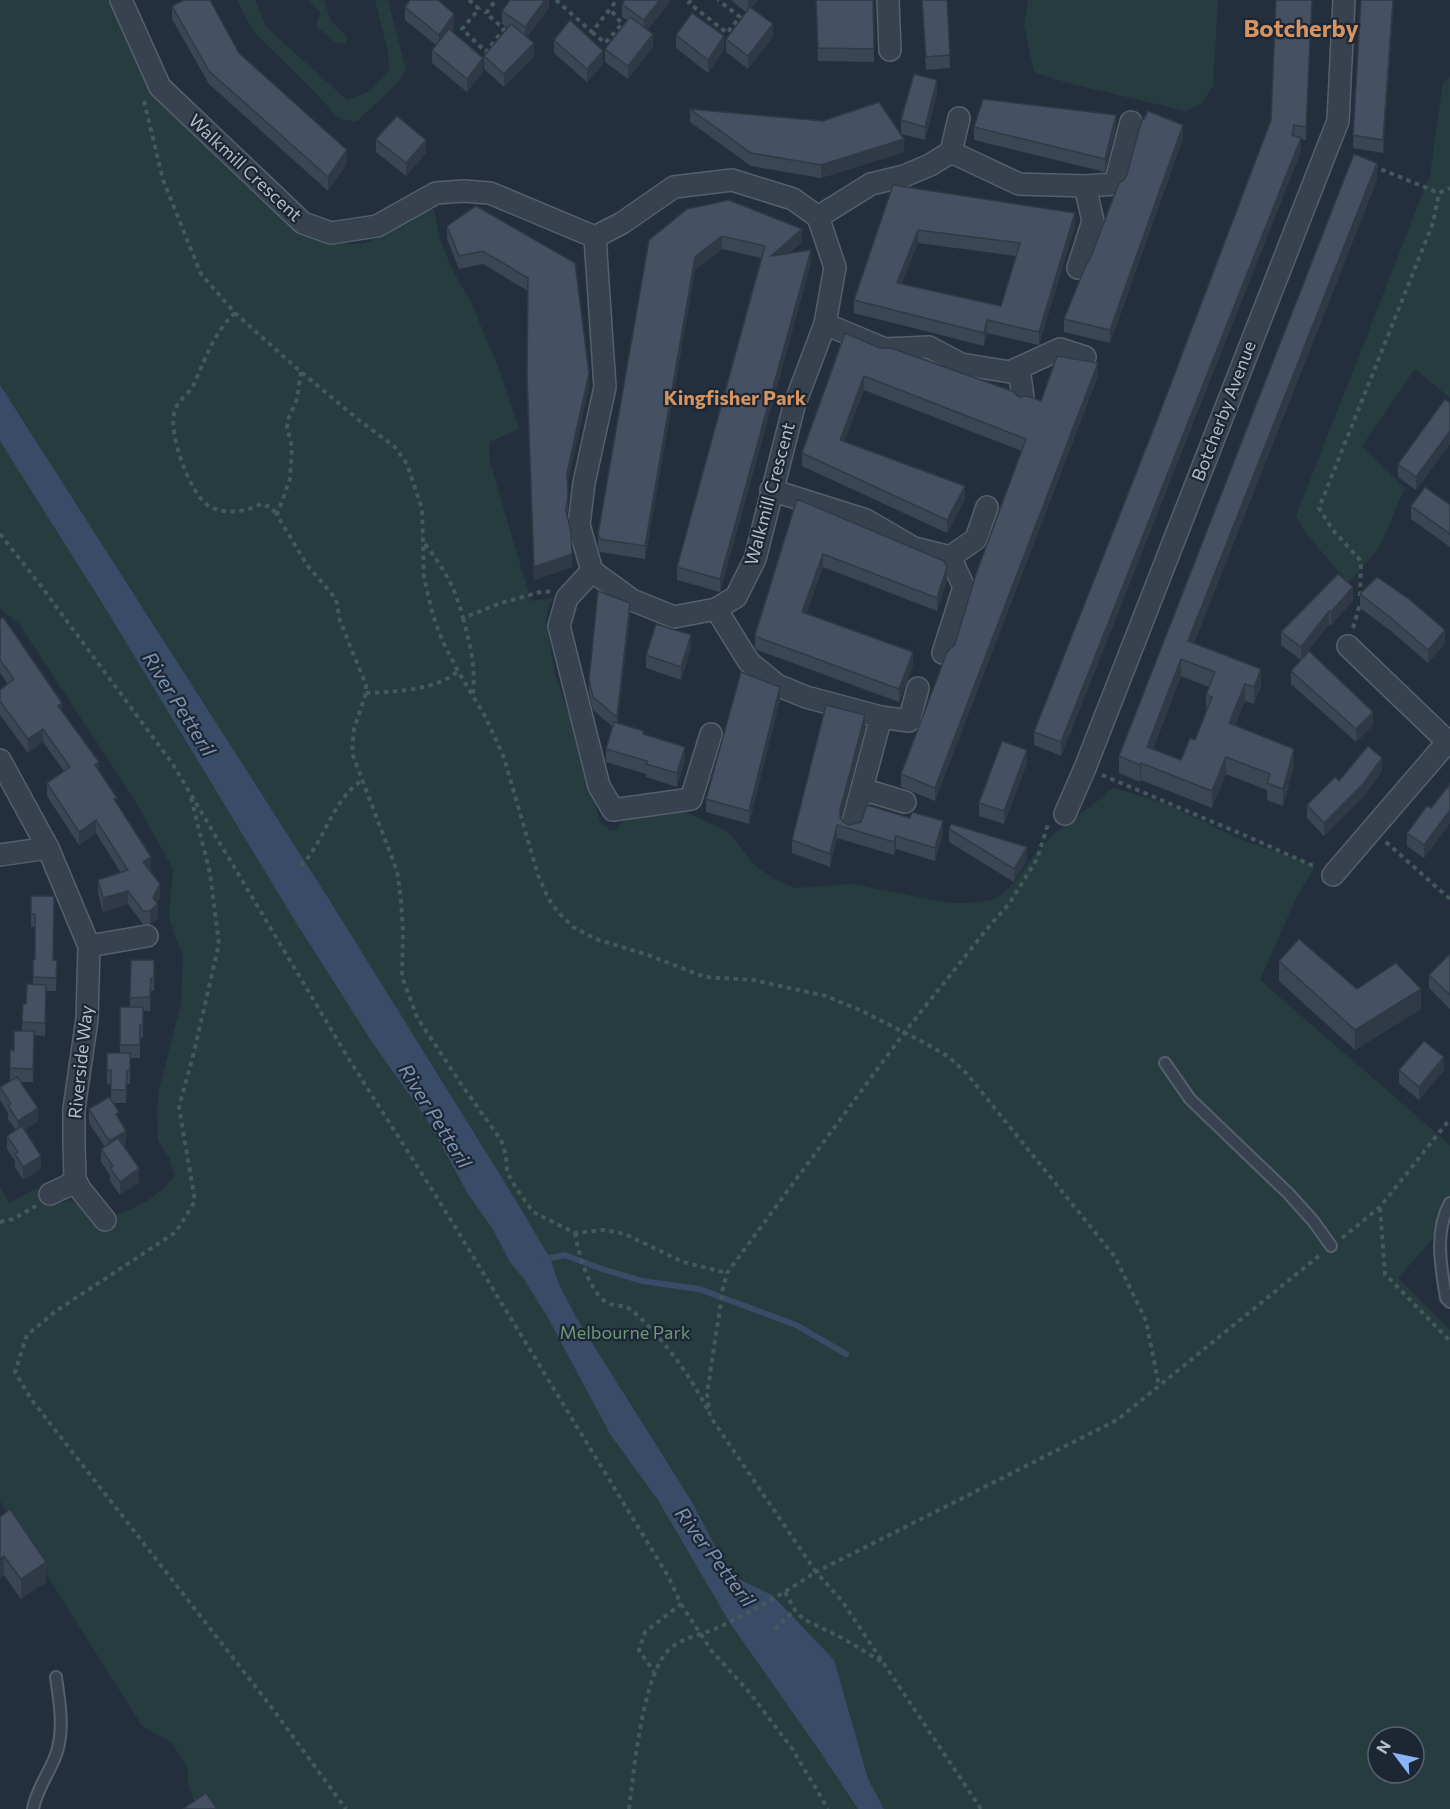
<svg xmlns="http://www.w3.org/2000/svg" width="1450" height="1809" font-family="Commissioner,sans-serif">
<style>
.green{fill:#263c3f;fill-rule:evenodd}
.water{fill:#394c67}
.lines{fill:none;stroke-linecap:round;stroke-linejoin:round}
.stream{stroke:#394c67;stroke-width:6}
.service-casing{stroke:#565f6c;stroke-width:14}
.minor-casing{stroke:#565f6c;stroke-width:24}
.path{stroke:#44595c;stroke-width:4;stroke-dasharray:4.5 4.5;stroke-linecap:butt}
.service{stroke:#38414e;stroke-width:10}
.minor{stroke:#38414e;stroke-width:21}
.wall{fill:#3b4654;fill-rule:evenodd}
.shaded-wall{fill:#303945}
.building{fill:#455162;stroke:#303945;stroke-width:1.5;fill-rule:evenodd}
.labels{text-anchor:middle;stroke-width:4.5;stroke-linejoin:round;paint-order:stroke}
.street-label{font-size:18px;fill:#b4bcc9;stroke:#1d2633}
.park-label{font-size:18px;fill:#6b9a76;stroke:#1d2633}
.neighbourhood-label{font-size:20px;font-weight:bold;fill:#d59563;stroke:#1d2633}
.water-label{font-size:20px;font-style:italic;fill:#7c92b1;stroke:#1d2633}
.district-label{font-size:24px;font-weight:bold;fill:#d59563;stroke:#1d2633}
</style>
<rect width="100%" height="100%" fill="#242f3e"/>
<g class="green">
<path d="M0,0H118L140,66L328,238C365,252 376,239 407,220C416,216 424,210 434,210L441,242L454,273L471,302L500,372L519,429L489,442L490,462L531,601L554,598L549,605L546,621L555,674L584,761L600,822L610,830H617L622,821L639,815L667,811L685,812L722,829L732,836L755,866L775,879L795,888L852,884L950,903C962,903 985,903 996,898C1012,890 1025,866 1036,853C1053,831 1075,818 1096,802C1103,797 1106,792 1114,788L1166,804L1244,841L1302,860L1315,867L1297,896L1260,980L1450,1145V1219L1398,1278L1450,1330V1809H205L199,1807C190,1794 186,1784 188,1768L171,1742L142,1726L0,1501V1187L9,1203L37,1188L48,1205L71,1200L100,1222C131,1208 153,1204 174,1176L169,1157L158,1141L157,1110L159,1090L181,1003L183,955L174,935L169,914L173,869L134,799L19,624L0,609ZM1378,1737H1414V1773H1378Z"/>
<path d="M237,0H255L266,27L347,100L370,91L389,70L388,52L375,0H388L406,70L398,83L356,122L338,118L314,91L253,31Z"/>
<path d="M309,0H324L331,21L347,37L346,42L343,44L335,42L316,26L320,12Z"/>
<path d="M1028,0H1218L1213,85L1202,104L1185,111L1068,83L1034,72L1024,25Z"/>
<path d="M1450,77V398L1415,369L1362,446L1405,488L1379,548L1348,583L1306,533L1296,516L1430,175L1443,83Z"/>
</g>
<path class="water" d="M0,385L330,901L515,1199L550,1258L559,1284L577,1319L692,1502L730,1575L772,1595L834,1660L868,1779L884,1809H858L817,1747L730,1623L658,1500L610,1434L547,1316L524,1279L510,1262L492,1228L468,1194L430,1124L372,1042L297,924L104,606L0,441Z"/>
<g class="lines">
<path class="stream" d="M543,1262L550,1258L565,1255L602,1269L642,1281L699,1289L796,1325L846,1354"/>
<defs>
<g id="service">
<path d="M1165,1063L1190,1099L1289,1194L1314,1222L1331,1246"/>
<path d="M1450,1203C1434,1231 1441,1268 1446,1298L1450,1302"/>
<path d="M33,1809C37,1786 53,1769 58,1748C64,1724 59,1700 56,1677"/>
</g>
<g id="minor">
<path d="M121,0L160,87L303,223L331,233L377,226L436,193L463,191L490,193L595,237L622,223L674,187L732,180L793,199L818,217L835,267L825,324L794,406L755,559L736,597L716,609L674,617L632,600L592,571L579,525L584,483L605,387L595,237"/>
<path d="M888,0L890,50"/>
<path d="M951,152L959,118"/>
<path d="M818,217L871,184L904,176L930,165L951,152L1019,184L1085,186L1115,184L1131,122"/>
<path d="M1078,268L1093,221L1085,186"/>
<path d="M825,324L885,349L929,347L961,364L1010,372L1060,349L1085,357"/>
<path d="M1019,368L1023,398"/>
<path d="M771,490L866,520L914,548L950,557L976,539L987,507"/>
<path d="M592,571L567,598L559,626L599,786L613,810L691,799L711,734"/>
<path d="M716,609L749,662L777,685L806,697L881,717L909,721L918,688"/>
<path d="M1348,646L1448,742"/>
<path d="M943,653L964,587L950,557"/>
<path d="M0,760L48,848L89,946L87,1019L74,1109V1144L75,1179L80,1189L105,1220"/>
<path d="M862,789L905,802"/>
<path d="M1065,814L1085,768L1338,121L1344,0"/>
<path d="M852,826L881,717"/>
<path d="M0,855L48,848"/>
<path d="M1333,875L1450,739"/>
<path d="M89,946L147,936"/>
<path d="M50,1194L69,1185L75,1179"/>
</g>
</defs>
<use href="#service" class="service-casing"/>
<use href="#minor" class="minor-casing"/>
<g class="path">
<path d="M469,0L479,9L462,29L486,52L504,29L486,13L496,0"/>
<path d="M556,0L592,32L617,0"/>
<path d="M691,0L689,3L727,33L740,17L718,0"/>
<path d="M592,32L605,43L622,24L610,9"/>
<path d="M144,101L163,180L201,274L235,313L301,372L360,421L395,447L407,464L422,509L424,578L433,615L442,640L458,671L486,718L504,758L538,875L548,898L558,912L573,927L596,939L648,955L705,977L753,980L826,996L862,1011L923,1042L949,1057L967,1074L1115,1257L1146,1321L1159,1386"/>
<path d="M1373,166L1439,193"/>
<path d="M235,313C214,332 205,360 194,384C189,395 177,399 174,414C169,435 190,495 209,506C224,515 246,512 261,504L271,507L276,514"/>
<path d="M301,372L297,399L289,417L287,427L292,447L290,479L277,515L307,565L336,599L340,621L366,685L365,696L354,729L352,753L397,871L401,899L403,933L402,977L417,1017L459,1081L501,1140L506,1156L507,1172L516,1188L533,1212L575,1233L604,1230L625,1234L683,1262L727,1273"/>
<path d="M0,534L41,586L172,763L350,1061L438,1199L668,1576L681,1604L645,1632L639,1650L654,1672"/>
<path d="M425,544C444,569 455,587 463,618L501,603L544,591L550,592"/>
<path d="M1360,596L1361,561L1332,529L1319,508L1433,223L1439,193L1450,188"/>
<path d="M463,618C470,644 476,667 473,694"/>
<path d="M1353,628L1360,604"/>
<path d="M366,693C393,692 438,690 458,671"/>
<path d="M1102,775L1244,835L1316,867"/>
<path d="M191,798L210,873L219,944L193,1056L179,1107L195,1201L176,1232L56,1311L27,1335L15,1372L31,1399L269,1704L346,1809"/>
<path d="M1386,842L1450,899"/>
<path d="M301,866C325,841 331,802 361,781"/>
<path d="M1380,1208L1385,1274L1450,1341"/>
<path d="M0,1222L13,1219L36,1206"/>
<path d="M575,1233C578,1251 589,1294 608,1303C621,1309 623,1301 637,1315C666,1342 691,1377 709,1412"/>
<path d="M1342,1238L1380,1207L1450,1119"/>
<path d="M785,1592L795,1610L803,1619L844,1639L882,1662"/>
<path d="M681,1604L711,1650L750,1693L793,1750L828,1809"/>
<path d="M775,1629L795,1610"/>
<path d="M629,1809C634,1770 642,1684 665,1654C677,1638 699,1636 717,1628C751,1613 785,1592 816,1572L710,1416L707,1394L723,1288L727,1273L904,1033L991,924L1009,904L1037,859L1048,824"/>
<path d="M981,1809L842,1601L816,1572L1117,1420L1320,1255"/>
</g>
<use href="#service" class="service"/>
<use href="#minor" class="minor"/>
</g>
<g class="wall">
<path d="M549,0V8L527,37L534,56L504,87L484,69V56L508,28L502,24V11Z"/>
<path d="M670,0V2L647,30L653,47L628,79L605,62V49L627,20L622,17V4Z"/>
<path d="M731,0H758L751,8L773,37L748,69L726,52V39L746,12Z"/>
<path d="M816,0H873L874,62L818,61Z"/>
<path d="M922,0H947L950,68L926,70Z"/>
<path d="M1312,0L1306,140L1301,139V151L1061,756L1034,745V732L1159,415L1271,120Z"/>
<path d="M1361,0H1394L1383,153L1353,148Z"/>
<path d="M172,6L239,53L347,163L328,191L209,84L172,19Z"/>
<path d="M405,7L454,27L452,31L483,71L467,92L432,63V50L436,45L405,20Z"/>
<path d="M676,35L724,49L708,73L676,48Z"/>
<path d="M554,40L603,64L587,82L554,53Z"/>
<path d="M937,93L925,140L901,134V120Z"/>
<path d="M690,109L904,152L821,178L751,166L690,122Z"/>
<path d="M974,127L1116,128L1105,172L974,140Z"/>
<path d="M1183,138L1110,343L1064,332V319L1124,180L1127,174Z"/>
<path d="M376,139L426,153L406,176L376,152Z"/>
<path d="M1377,180L1194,643L1261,686L1254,704L1245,701L1235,726L1294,766L1283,806L1267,800V790L1226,774L1212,808L1141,780L1140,782L1119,773V756ZM1181,676L1209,687L1206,695V712L1195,740L1181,760L1153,749Z"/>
<path d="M893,185L1075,226L1039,345L987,333L984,346L854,313V300ZM918,243L1016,256L1001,306L901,284Z"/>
<path d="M687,209L802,242L789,253L811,263L720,592L677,580V567L761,258L722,249L695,270L645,559L600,552L598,547V534Z"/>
<path d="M447,226L575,263L589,386L567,483L568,508L567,516L572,567L534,580L527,390L528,291L483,264L459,269L447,239Z"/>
<path d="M880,348L1019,397L1041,401L1098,376L935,801L901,787V774L955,644L1022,451L864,390L844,441L965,499L947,533L802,466V453Z"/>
<path d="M1450,403V444L1416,490L1398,477V464Z"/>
<path d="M797,499L947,580L937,611L823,567L806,614L913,665L899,702L757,650L755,648V635Z"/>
<path d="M1450,505V547L1411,519V506Z"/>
<path d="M1360,594L1445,643L1428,663L1391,631L1360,608Z"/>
<path d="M1353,600L1331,625L1329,624L1301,660L1281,645V632Z"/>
<path d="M630,616L617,723L644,735L685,760L677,787L646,777V774L606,762V749L612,726L593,710L589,693V680Z"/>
<path d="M0,619L62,711L99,772L117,804L151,871H150L160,897L157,903L158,918L150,924H143L128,904L103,912L98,893V880L121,873L96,833L79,845L47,796V783L64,771L43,742L28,753L0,715V690L8,684L0,673Z"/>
<path d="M691,648L681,680L646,668V655Z"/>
<path d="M1291,671L1373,725L1356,742L1291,684Z"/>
<path d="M780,700L749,824L706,812V799Z"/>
<path d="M865,728L841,818L843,822L849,825L943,834L935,861L896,849L894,855L837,838L830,867L792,853V840Z"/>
<path d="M1027,763L1004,824L979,816V803Z"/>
<path d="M1382,771L1363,797L1324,836L1307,818V805L1339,781Z"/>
<path d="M1450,784V823L1424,858L1407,846V833L1431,808Z"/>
<path d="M949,829L1027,860L1014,882L949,842Z"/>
<path d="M31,896L53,960H57L56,991H46L45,1036L34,1035L33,1082H20L38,1121L24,1130L41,1169L23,1180L15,1167V1161L7,1149V1136L16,1130L8,1119V1113L0,1100V1087L10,1081V1050L14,1051L22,1031L23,1004H26L33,984V960L35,959V927H31Z"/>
<path d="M1450,954V1009L1429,988V975Z"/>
<path d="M131,960H154V991H151L150,1011H143V1038H140V1058H130V1084H127L126,1103H113L126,1144L123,1146L139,1182L120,1195L110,1181V1175L101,1162V1149L105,1147L89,1123V1109L111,1100V1083L107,1084V1053H120V1007H130Z"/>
<path d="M1279,961L1357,989L1421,1009L1355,1050L1279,981Z"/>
<path d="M1399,1070H1444L1419,1100L1399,1083Z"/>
<path d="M0,1517L46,1582L21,1599L4,1575Z"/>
</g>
<g class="shaded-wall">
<path d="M545,0H549V8L525,40V27Z"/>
<path d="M660,0H670V2L644,33V20Z"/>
<path d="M748,0H758L748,13Z"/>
<path d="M1312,0L1306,140V127Z"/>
<path d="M1393,0H1394L1383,153V140Z"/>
<path d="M454,14V27L439,48V35Z"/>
<path d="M773,24V37L748,69V56Z"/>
<path d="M653,34V47L628,79V66Z"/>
<path d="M724,36V49L708,73V60Z"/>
<path d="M534,43V56L504,87V74Z"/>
<path d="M603,51V64L587,82V69Z"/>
<path d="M483,58V71L467,92V79Z"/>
<path d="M937,80V93L925,140V127Z"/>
<path d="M1116,115V128L1105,172V159Z"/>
<path d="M1183,125V138L1110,343V330Z"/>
<path d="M1301,138V151L1061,756V742Z"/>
<path d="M904,139V152L821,178V165Z"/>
<path d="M426,140V153L406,176V163Z"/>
<path d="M347,150V163L328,191V177Z"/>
<path d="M1377,163V180L1188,658V641Z"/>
<path d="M1075,213V226L1039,345V332Z"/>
<path d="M802,229V242L771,269V256Z"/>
<path d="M918,230V243L897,296V283Z"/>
<path d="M722,236V249L695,270L645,559V546L695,257Z"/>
<path d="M811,250V263L720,592V579Z"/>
<path d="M987,320V333L984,346V333Z"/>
<path d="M1098,363V376L935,801V788Z"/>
<path d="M589,373V386L567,486V473Z"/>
<path d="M864,376V390L840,453V440Z"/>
<path d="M1450,431V444L1416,490V477Z"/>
<path d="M965,486V499L947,533V520Z"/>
<path d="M572,554V567L534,580V567Z"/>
<path d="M823,554V567L802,625V612Z"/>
<path d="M947,567V580L937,611V598Z"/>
<path d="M1353,587V600L1331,625V612Z"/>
<path d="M630,603V616L617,730V717Z"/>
<path d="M1329,611V624L1301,660V647Z"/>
<path d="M1445,630V643L1428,663V650Z"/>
<path d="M691,635V648L681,680V667Z"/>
<path d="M913,652V665L899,702V689Z"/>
<path d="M1181,659V676L1147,764V747Z"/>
<path d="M1261,669V686L1254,704V687Z"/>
<path d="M1245,684V701L1229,741V723Z"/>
<path d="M780,687V700L749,824V811Z"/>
<path d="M62,703V716L58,706Z"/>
<path d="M1373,712V725L1356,742V729Z"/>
<path d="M865,715V728L840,823V810Z"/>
<path d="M43,729V742L28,753V739Z"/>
<path d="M685,747V760L677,787V773Z"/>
<path d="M1294,749V766L1283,806V789Z"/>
<path d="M1027,750V763L1004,824V811Z"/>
<path d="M1226,757V774L1212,808V791Z"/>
<path d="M1382,758V771L1363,797L1324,836V823Z"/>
<path d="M99,762V775L95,765Z"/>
<path d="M1141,763V780L1140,782V765Z"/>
<path d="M1450,810V823L1424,858V845Z"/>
<path d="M96,820V833L79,845V832Z"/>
<path d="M943,821V834L935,861V848Z"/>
<path d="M837,825V838L830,867V854Z"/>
<path d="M896,836V849L894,855V842Z"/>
<path d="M1027,847V860L1014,882V869Z"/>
<path d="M151,857V871L143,876V862Z"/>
<path d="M160,884V897L155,907L158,904V918L150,924V911L153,898Z"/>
<path d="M128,891V904L103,912V898Z"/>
<path d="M1421,989V1009L1355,1050V1030Z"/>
<path d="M1444,1057V1070L1419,1100V1087Z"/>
<path d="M38,1108V1121L18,1134V1121Z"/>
<path d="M126,1131V1144L109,1154V1141Z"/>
<path d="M41,1156V1169L23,1180V1167Z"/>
<path d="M139,1168V1182L120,1195V1182Z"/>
<path d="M4,1556V1575L0,1578V1559Z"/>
<path d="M46,1562V1582L21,1599V1579Z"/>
</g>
<g class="building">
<path d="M184,0H210L239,53L347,150L328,177L209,71L172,6Z"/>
<path d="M410,0H438L454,14L439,35L405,7Z"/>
<path d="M510,0H545L525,27L502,11Z"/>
<path d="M625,0H660L644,20L622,4Z"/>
<path d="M816,0H873L874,49L818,48Z"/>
<path d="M922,0H947L950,55L926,57Z"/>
<path d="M1276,0H1312L1306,127L1294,125L1292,135L1301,138L1061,742L1034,732L1159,415L1271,120Z"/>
<path d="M1361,0H1393L1383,140L1353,135Z"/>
<path d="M750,7L773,24L748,56L726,39Z"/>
<path d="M692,13L724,36L708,60L676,35Z"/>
<path d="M630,17L653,34L628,66L605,49Z"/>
<path d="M570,20L603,51L587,69L554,40Z"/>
<path d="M511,24L534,43L504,74L484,56Z"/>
<path d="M449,29L483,58L467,79L432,50Z"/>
<path d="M914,74L937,80L925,127L901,120Z"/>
<path d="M983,99L1116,115L1105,159L974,127Z"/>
<path d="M879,102L904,139L821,165L751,153L690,109L823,121Z"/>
<path d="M1148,111L1183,125L1110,330L1064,319L1086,265L1090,259L1119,183L1124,180L1127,174L1142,119H1144Z"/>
<path d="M397,116L426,140L406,163L376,139Z"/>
<path d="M1354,154L1377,163L1188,641L1261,669L1254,687L1245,684L1229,723L1294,749L1283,789L1267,783L1270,774L1226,757L1212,791L1141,763L1140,765L1119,756ZM1181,659L1215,672L1206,695L1212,697L1195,740L1190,738L1181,760L1147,747Z"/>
<path d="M893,185L1075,213L1039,332L987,320L984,333L854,300ZM918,230L1020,243L1001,306L897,283Z"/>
<path d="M729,200L802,229L771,256L811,250L720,579L677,567L765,246L722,236L695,257L645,546L600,539L598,534L649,240L687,209Z"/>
<path d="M476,206L575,263L589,373L567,473L568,495L566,511L571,532L572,554L534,567L527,377L528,278L483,251L459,256L447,226Z"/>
<path d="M845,333L880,348H891L1012,391L1019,397L1028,396L1041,401L1057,356L1098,363L935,788L901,774L947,652L955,644L976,574L1026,439L864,376L840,440L965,486L947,520L802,453Z"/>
<path d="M1445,399L1450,403V431L1416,477L1398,464Z"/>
<path d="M1425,487L1450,505V534L1411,506Z"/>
<path d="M797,499L944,561L947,567L937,598L823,554L802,612L913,652L899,689L757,637L755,635Z"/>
<path d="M1338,574L1353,587L1331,612L1329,611L1301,647L1281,632Z"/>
<path d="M1377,577L1409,599L1445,630L1428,650L1391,618L1360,594Z"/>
<path d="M598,591L630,603L617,717L593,697L589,680Z"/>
<path d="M3,617L62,703L58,706L99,762L95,765L117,798L114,799L151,857L143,862L160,884L153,898L158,904L150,911H143L128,891L103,898L98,880L128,870L96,820L79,832L47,783L70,767L43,729L28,739L0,701V690L14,679L0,660V619Z"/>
<path d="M656,624L691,635L681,667L646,655Z"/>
<path d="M1309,651L1373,712L1356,729L1291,671Z"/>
<path d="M741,672L780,687L749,811L706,799Z"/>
<path d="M826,705L865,715L840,810V817L843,822L849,825L861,822L867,805L910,818L912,812L943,821L935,848L896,836L894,842L837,825L830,854L792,840Z"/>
<path d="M614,722L644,731L643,734L685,747L677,773L646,764L647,761L606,749Z"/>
<path d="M1002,741L1027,750L1004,811L979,803Z"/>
<path d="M1368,746L1382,758L1363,784L1324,823L1307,805L1335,777L1339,781Z"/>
<path d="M1450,784V810L1424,845L1407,833L1427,806L1431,808Z"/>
<path d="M951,824L1027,847L1014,869L949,829Z"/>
<path d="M31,896H54L53,960H57L56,978L33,977V960L35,959V914H31Z"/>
<path d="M1299,939L1357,989L1396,963L1421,989L1355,1030L1279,961Z"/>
<path d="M1450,954V995L1429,975Z"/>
<path d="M131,960H154V978H151L150,997L130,998Z"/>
<path d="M27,984L46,985L45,1023L22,1022L23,1004H26Z"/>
<path d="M120,1007H143V1025H140V1045H120Z"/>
<path d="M14,1031H34L33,1069L10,1068V1050L14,1051Z"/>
<path d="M1424,1041L1444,1057L1419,1087L1399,1070Z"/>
<path d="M107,1053H130V1070L127,1071L126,1090H111V1070L107,1071Z"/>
<path d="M17,1077L38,1108L18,1121L8,1106L11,1104L0,1087Z"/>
<path d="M109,1097L119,1112L116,1114L126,1131L109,1141L89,1109Z"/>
<path d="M22,1126L41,1156L23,1167L15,1154L18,1152L7,1136Z"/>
<path d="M118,1138L139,1168L120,1182L110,1168L113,1166L101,1149Z"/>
<path d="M10,1509L46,1562L21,1579L4,1556L0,1559V1517Z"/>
<path d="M206,1793L217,1809H183Z"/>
</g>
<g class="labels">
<g class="street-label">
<text transform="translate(245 168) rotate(43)" y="6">Walkmill Crescent</text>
<text transform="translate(1224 411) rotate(-69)" y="6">Botcherby Avenue</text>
<text transform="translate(770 494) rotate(-75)" y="6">Walkmill Crescent</text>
<text transform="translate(81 1062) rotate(-84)" y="6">Riverside Way</text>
</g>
<g class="park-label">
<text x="625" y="1339">Melbourne Park</text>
</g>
<g class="neighbourhood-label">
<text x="735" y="405">Kingfisher Park</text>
</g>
<g class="water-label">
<text transform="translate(179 704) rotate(58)" y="7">River Petteril</text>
<text transform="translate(435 1116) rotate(58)" y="7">River Petteril</text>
<text transform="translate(715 1557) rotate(53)" y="7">River Petteril</text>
</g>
<g class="district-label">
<text x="1301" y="37">Botcherby</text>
</g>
</g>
<g transform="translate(1396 1755) rotate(302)"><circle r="28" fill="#1d2633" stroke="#59626f" stroke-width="1.5"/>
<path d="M0-4.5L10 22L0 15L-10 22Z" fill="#8ab4f8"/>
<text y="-9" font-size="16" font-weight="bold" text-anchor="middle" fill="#b4bcc9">N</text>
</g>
</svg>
